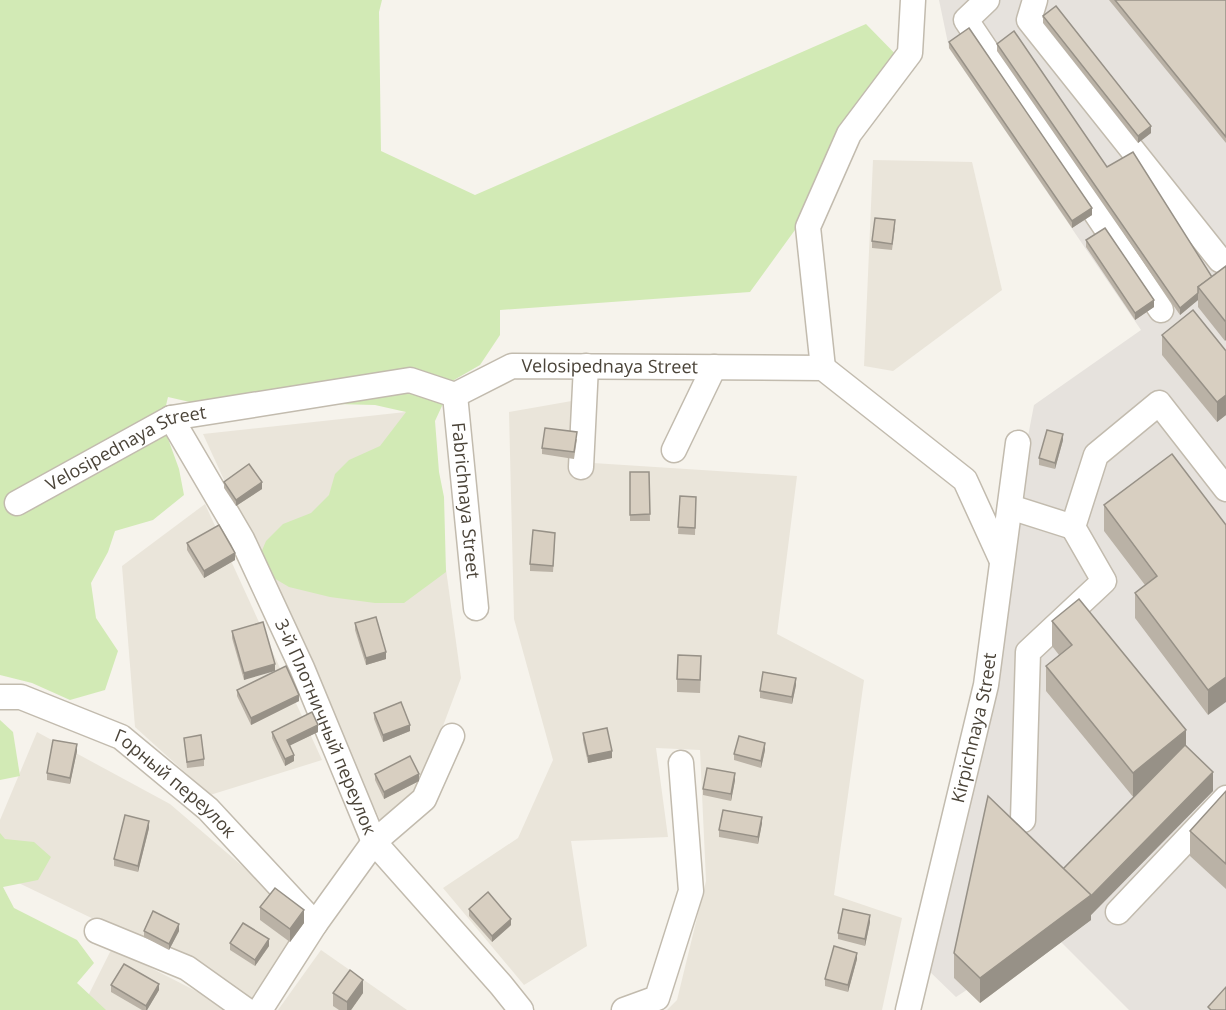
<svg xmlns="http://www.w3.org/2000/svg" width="1226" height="1010" font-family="'Open Sans',sans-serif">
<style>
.residential{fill:#eae5da}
.industrial{fill:#e6e2dd}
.green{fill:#d2eab5}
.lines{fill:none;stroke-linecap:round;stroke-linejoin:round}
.minor-casing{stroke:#c2bbae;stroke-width:27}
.minor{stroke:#fff;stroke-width:24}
.wall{fill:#bab2a6}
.shaded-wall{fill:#979187}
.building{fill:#d8cfc1;stroke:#979187;stroke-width:1.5}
.labels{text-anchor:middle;stroke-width:6;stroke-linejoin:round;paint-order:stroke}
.street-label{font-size:18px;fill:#4b4439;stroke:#fff}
</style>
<rect width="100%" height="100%" fill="#f6f3ec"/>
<g class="residential">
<path d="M873,160L972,162L1002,290L893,371L864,366Z"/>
<path d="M583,399L593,463L797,476L777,634L864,680L834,895L902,918L882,1010H667L677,1000L706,881L700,750L656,748L668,837L571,841L587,946L524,985L443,888L518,838L553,760L514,619L509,412Z"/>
<path d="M424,410L461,678L419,790L380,820L203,434Z"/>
<path d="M205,504L322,760L210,795L135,727L122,566Z"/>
<path d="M37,732L170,804L309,923L252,998L131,937L0,874V820Z"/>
<path d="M112,948L233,1010H91L83,1006Z"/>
<path d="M321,950L407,1010H278Z"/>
</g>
<path class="industrial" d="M939,0H1226V1010H1129L1052,933L956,997L926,968L1034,405L1141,330L949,48Z"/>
<g class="green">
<path d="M0,0H382L379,12L381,151L475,195L866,24L911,70L750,292L500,310V335L480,365L454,380L435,421L439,472L444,497L446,572L404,603H375L330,597L289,587L255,567L266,541L283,524L311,513L329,495L335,474L349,460L380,446L406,412L375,405L335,404L242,414L168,397L162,422L179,469L184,495L153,520L115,531L108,552L91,583L96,618L118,651L105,690L70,700L32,683L0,675Z"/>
<path d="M0,720L13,732L20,776L0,780Z"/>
<path d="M0,833L5,839L34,842L51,857L38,880L3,887L14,908L77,940L94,963L77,983L106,1010H0Z"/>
</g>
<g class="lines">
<defs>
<g id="minor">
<path d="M987,0L966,20L1161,310"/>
<path d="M1035,0L1029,20L1220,260"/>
<path d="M823,368L808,227L849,134L910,53L913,0"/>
<path id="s1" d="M455,395L476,608"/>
<path id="s2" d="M171,418L242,539L302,668L374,842L501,985L521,1010"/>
<path d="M674,450L714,367"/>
<path d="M581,467L586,366"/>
<path id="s3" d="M17,503L171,418L410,380L455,395L512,366L823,368L965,480L1002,561"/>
<path d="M1010,507L1073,527"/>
<path id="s4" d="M0,697H21L121,737L208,809L315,924"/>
<path d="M1023,820L1028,652L1104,581L1073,527L1096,455L1159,403L1226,489"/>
<path d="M1118,912L1226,798"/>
<path d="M97,931L187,968L246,1010"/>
<path d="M260,1010L315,924L374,842L424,799L452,736"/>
<path d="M624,1010L657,998L691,891L681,763"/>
<path id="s5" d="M908,1010L986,685L1018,443"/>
</g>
</defs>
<use href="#minor" class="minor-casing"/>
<use href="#minor" class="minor"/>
</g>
<g class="wall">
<path d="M1109,0H1226V143Z"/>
<path d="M1043,16L1151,133L1138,143L1043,23Z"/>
<path d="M949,42L1092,215L1072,228L949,48Z"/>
<path d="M997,44L1107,167L1212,277L1226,266L1225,341L1198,307V300L1180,315L997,51Z"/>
<path d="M895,227L892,250L872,248V241Z"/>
<path d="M1086,240L1154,307L1135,320L1086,247Z"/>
<path d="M1162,335L1226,351V415L1217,422L1162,355Z"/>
<path d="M577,439L574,459L542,454V448Z"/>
<path d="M1063,440L1055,469L1039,465V458Z"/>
<path d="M630,472H649L650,521H630Z"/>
<path d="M224,482L262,489L236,506L224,488Z"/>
<path d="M680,496L696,497L695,535L678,534Z"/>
<path d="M1104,505L1226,525L1208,715L1135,618V593L1145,585L1104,531Z"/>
<path d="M555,539L553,572L530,571V564Z"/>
<path d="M187,543L235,560L204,578L187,550Z"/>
<path d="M1052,621L1186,745L1213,791L1091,915V920L980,1003L954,978V953L1063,869L1134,798L1046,691V666L1059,655L1052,646Z"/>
<path d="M355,623L386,659L366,665L355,630Z"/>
<path d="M232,631L275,664L244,680L232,638Z"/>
<path d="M701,669L700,693L677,692V679Z"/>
<path d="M796,685L792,704L760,698V691Z"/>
<path d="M237,690L299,701L251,725L237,696Z"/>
<path d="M374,713L410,731L383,742L374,719Z"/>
<path d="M272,732H318L290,745L294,761L285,766L272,738Z"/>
<path d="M583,733L612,758L588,763L583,740Z"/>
<path d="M184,738L204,759V766L187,768Z"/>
<path d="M765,750L761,768L734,760V754Z"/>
<path d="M77,751L70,784L47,780V773Z"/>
<path d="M375,774L419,781L384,799L375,780Z"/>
<path d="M735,780L731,801L703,795V789Z"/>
<path d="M1226,791V889L1190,856V831Z"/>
<path d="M762,823L758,844L719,837V830Z"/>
<path d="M149,828L138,872L114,866V859Z"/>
<path d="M260,907L304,923L290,942L260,920Z"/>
<path d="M469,909L511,925L492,942L469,916Z"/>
<path d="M870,922L865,946L838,939V933Z"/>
<path d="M144,931H179L169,950L144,937Z"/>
<path d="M230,943L269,946L255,966L230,950Z"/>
<path d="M857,959L848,992L825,986V979Z"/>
<path d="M111,985L159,990L147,1010H142L111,992Z"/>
<path d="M333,993H363L351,1010H339L333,1006Z"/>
</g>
<g class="shaded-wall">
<path d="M1151,126V133L1138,143V136Z"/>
<path d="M1092,208V215L1072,228V221Z"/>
<path d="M1198,293V300L1180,315V308Z"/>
<path d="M1154,300V307L1135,320V313Z"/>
<path d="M1225,321H1226V340L1225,341Z"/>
<path d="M1226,395V415L1217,422V402Z"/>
<path d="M1063,434V440L1055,469V463Z"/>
<path d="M262,482V489L236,506V500Z"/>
<path d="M235,553V560L204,578V571Z"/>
<path d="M386,652V659L366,665V658Z"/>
<path d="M275,664V671L244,680V673Z"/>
<path d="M1226,677V702L1208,715V690Z"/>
<path d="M796,678V685L792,704V697Z"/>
<path d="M299,695V701L251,725V718Z"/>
<path d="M318,725V732L287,747V740Z"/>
<path d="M410,725V731L383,742V735Z"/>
<path d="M1186,730V755L1133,798V773Z"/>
<path d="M765,743V750L761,768V761Z"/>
<path d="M77,744V751L70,784V778Z"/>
<path d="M612,751V758L588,763V756Z"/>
<path d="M294,755V761L285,766V759Z"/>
<path d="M1213,772V791L1091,915V896Z"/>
<path d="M735,773V780L731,801V794Z"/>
<path d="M419,774V781L384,799V792Z"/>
<path d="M762,817V823L758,844V837Z"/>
<path d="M149,821V828L138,872V866Z"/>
<path d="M1091,895V920L980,1003V978Z"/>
<path d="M304,910V923L290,942V929Z"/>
<path d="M870,915V922L865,946V939Z"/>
<path d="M511,919V925L492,942V936Z"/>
<path d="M179,924V931L169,950V944Z"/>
<path d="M269,939V946L255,966V960Z"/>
<path d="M857,953V959L848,992V985Z"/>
<path d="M363,980V993L351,1010H347V1002Z"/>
<path d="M159,984V990L147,1010H146V1006Z"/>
</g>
<g class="building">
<path d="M1115,0H1226V137Z"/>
<path d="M1056,6L1151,126L1138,136L1043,16Z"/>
<path d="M969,28L1092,208L1072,221L949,42Z"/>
<path d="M1014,31L1107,167L1133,152L1212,277L1198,287V293L1180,308L997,44Z"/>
<path d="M875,218L895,220L892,244L872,241Z"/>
<path d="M1105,228L1154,300L1135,313L1086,240Z"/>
<path d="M1226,266V321H1225L1198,287Z"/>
<path d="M1193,310L1226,351V395L1217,402L1162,335Z"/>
<path d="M545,428L577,432L574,452L542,448Z"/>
<path d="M1047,430L1063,434L1055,463L1039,458Z"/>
<path d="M1172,454L1226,525V677L1208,690L1135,593L1157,576L1104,505Z"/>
<path d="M249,464L262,482L236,500L224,482Z"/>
<path d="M630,472H649L650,514L630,515Z"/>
<path d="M680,496L696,497L695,528L678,527Z"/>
<path d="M219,525L235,553L204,571L187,543Z"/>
<path d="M533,530L555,533L553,566L530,564Z"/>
<path d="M1079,599L1186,730L1133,773L1046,666L1072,645L1052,621Z"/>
<path d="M376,617L386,652L366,658L355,623Z"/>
<path d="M263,622L275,664L244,673L232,631Z"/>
<path d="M678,655L701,656L700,680L677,679Z"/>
<path d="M286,666L299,695L251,718L237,690Z"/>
<path d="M763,672L796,678L792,697L760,691Z"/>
<path d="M401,702L410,725L383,735L374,713Z"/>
<path d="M312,712L318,725L287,740L294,755L285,759L272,732Z"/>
<path d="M607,728L612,751L588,756L583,733Z"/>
<path d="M201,735L204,759L187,762L184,738Z"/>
<path d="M739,736L765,743L761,761L734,754Z"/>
<path d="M53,740L77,744L70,778L47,773Z"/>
<path d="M1185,745L1213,772L1091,896L1063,869Z"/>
<path d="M410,756L419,774L384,792L375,774Z"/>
<path d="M707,768L735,773L731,794L703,789Z"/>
<path d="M1226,791V864L1190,831Z"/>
<path d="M988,796L1091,895L980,978L954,953Z"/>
<path d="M723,810L762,817L758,837L719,830Z"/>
<path d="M125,815L149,821L138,866L114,859Z"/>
<path d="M275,888L304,910L290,929L260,907Z"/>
<path d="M488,892L511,919L492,936L469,909Z"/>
<path d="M843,909L870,915L865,939L838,933Z"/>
<path d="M153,911L179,924L169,944L144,931Z"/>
<path d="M243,923L269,939L255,960L230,943Z"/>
<path d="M834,946L857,953L848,985L825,979Z"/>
<path d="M124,964L159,984L146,1006L111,985Z"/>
<path d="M350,970L363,980L347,1002L333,993Z"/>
<path d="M1226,987V1010H1211L1208,1007Z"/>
</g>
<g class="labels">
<g class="street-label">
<text dy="6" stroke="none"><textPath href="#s3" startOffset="627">Velosipednaya Street</textPath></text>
<text dy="6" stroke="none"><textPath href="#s3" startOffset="123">Velosipednaya Street</textPath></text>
<text dy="6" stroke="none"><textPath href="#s1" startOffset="106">Fabrichnaya Street</textPath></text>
<text dy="6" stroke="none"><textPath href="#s2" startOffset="346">3-й Плотничный переулок</textPath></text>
<text dy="6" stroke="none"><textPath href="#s5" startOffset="290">Kirpichnaya Street</textPath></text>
<text dy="6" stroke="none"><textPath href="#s4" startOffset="200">Горный переулок</textPath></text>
</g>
</g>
</svg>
